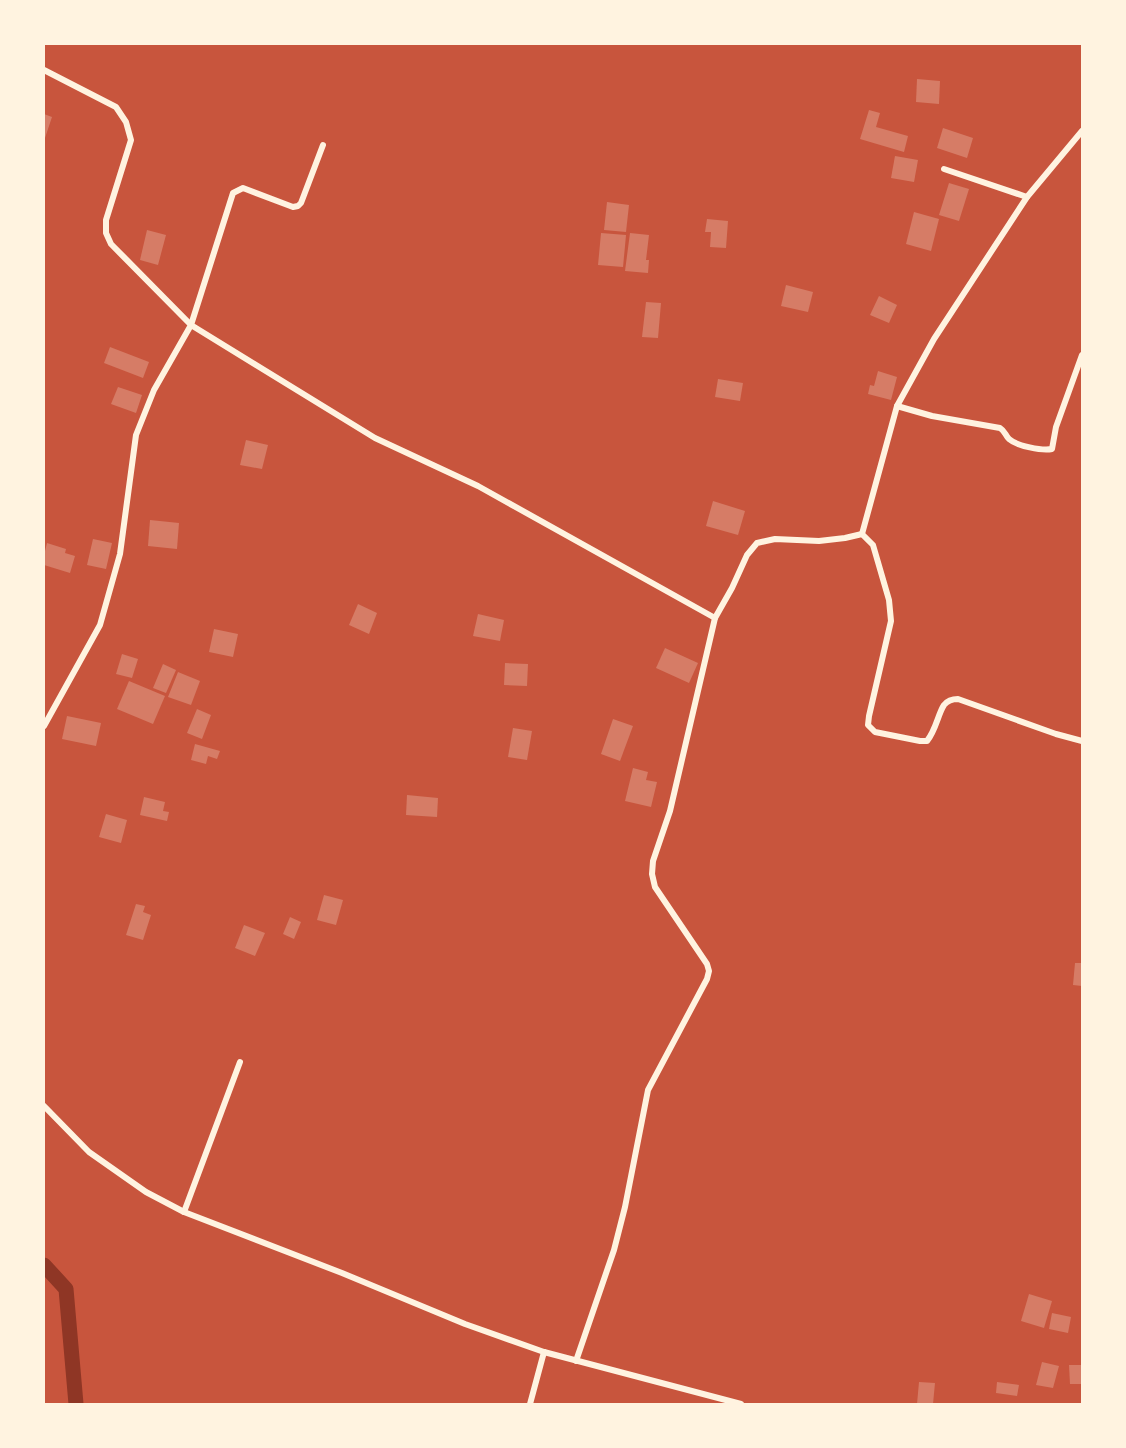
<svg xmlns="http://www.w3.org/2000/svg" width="1126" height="1448" font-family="Overpass,sans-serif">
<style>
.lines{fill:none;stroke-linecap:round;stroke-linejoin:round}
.canal{stroke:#8f3625;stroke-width:15}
.building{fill:#d67c66}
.minor{stroke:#fff3e0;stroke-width:6}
</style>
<rect width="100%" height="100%" fill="#c8553d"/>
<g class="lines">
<path class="canal" d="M44,1265L66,1289L76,1404"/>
</g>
<g class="building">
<path d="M917,79L940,81L939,104L916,102Z"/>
<path d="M869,110L880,113L876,127L908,136L904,152L860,139Z"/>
<path d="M44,114L52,117L44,141Z"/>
<path d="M943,128L973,138L967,158L937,148Z"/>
<path d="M895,156L918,160L914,182L891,178Z"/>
<path d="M949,183L969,189L959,221L939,215Z"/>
<path d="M607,202L629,205L626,232L604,230Z"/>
<path d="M914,212L939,219L931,251L906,244Z"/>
<path d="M707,219L728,221L726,248L710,247L711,232H705Z"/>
<path d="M147,230L166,235L158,265L140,260Z"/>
<path d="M601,233L626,235L623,267L598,265Z"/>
<path d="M630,233L649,235L646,260H649L648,273L625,271Z"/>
<path d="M786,285L813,292L808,312L781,306Z"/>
<path d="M879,296L897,305L889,323L870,315Z"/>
<path d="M646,302L661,303L658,338L642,337Z"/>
<path d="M110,347L149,362L143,378L104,363Z"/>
<path d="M878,371L897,377L891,400L868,394L870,385L874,386Z"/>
<path d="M718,379L743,383L740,401L715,397Z"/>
<path d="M118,387L142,395L136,413L111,404Z"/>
<path d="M246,440L268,445L262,469L240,465Z"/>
<path d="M713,501L745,511L738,535L706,526Z"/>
<path d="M150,520L179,523L177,549L148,546Z"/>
<path d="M93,539L112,543L106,569L87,565Z"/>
<path d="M47,543L66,549L65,553L75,556L70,573L44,565V555Z"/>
<path d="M358,604L377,613L369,634L349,625Z"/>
<path d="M478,614L504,620L500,641L473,636Z"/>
<path d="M214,629L238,634L233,657L209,652Z"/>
<path d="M665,648L698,663L689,683L656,668Z"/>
<path d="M122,654L138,659L132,678L116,674Z"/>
<path d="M505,663L528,664L527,686L504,685Z"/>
<path d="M163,664L176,670L166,693L153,688Z"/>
<path d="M178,672L200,681L191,705L168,697Z"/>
<path d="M129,681L165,696L153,724L117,709Z"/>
<path d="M197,709L211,715L202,739L187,733Z"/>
<path d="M67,716L101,723L96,746L62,739Z"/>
<path d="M613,719L633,726L620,761L601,754Z"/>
<path d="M513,728L532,731L527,760L508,757Z"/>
<path d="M195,744L220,751L217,759L208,756L206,764L191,760Z"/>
<path d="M633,768L648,772L646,780L657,782L651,807L625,801Z"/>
<path d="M407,795L438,798L437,817L406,815Z"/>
<path d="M144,797L165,802L163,811L169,812L167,821L140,815Z"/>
<path d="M106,814L127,820L121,843L99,837Z"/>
<path d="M324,895L343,900L336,925L317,920Z"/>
<path d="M136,904L145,906L143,912L151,915L143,940L126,935Z"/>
<path d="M290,917L301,922L294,939L283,934Z"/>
<path d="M244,925L265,933L255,956L235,948Z"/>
<path d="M1075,963H1082V986L1073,985Z"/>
<path d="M1029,1294L1052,1301L1044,1328L1021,1321Z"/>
<path d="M1052,1313L1071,1317L1068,1333L1049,1329Z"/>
<path d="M1042,1362L1059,1366L1053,1388L1036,1385Z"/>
<path d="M1069,1365H1081V1384H1070Z"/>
<path d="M919,1382L935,1383L933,1404H917Z"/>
<path d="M997,1382L1019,1385L1017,1396L996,1393Z"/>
</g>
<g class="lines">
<g class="minor">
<path d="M44,70L116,107L126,122L131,140L106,220V233L111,244L191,325L154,390L136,435L120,554L100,625L44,726"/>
<path d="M1082,131L1027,197L934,339L897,406L862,534L873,545L889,600L891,621L869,716L868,725L875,732L920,741H927C936,730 938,714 944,705C948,700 953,699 958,699L1056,734L1082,741"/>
<path d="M323,145L301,203L298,206L293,207L243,188L233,193L191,325L375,438L478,486L715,618"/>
<path d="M944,169L1027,197"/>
<path d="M897,406L932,416L1000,428C1005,431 1005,435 1009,439C1017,446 1042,451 1052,449L1056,427L1082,355"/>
<path d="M44,1106L89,1152L146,1192L184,1212L342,1273L465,1324L544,1352L741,1404"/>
<path d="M184,1212L240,1062"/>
<path d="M576,1361L614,1250L625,1207L648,1090L707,979L709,971L707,964L655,887L652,874L653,861L670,811L715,618L732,588L747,555L757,543L775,539L819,541L845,538L862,534"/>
<path d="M530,1404L544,1352"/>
</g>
</g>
<rect width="1126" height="1448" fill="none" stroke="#fff3e0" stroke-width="90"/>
</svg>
